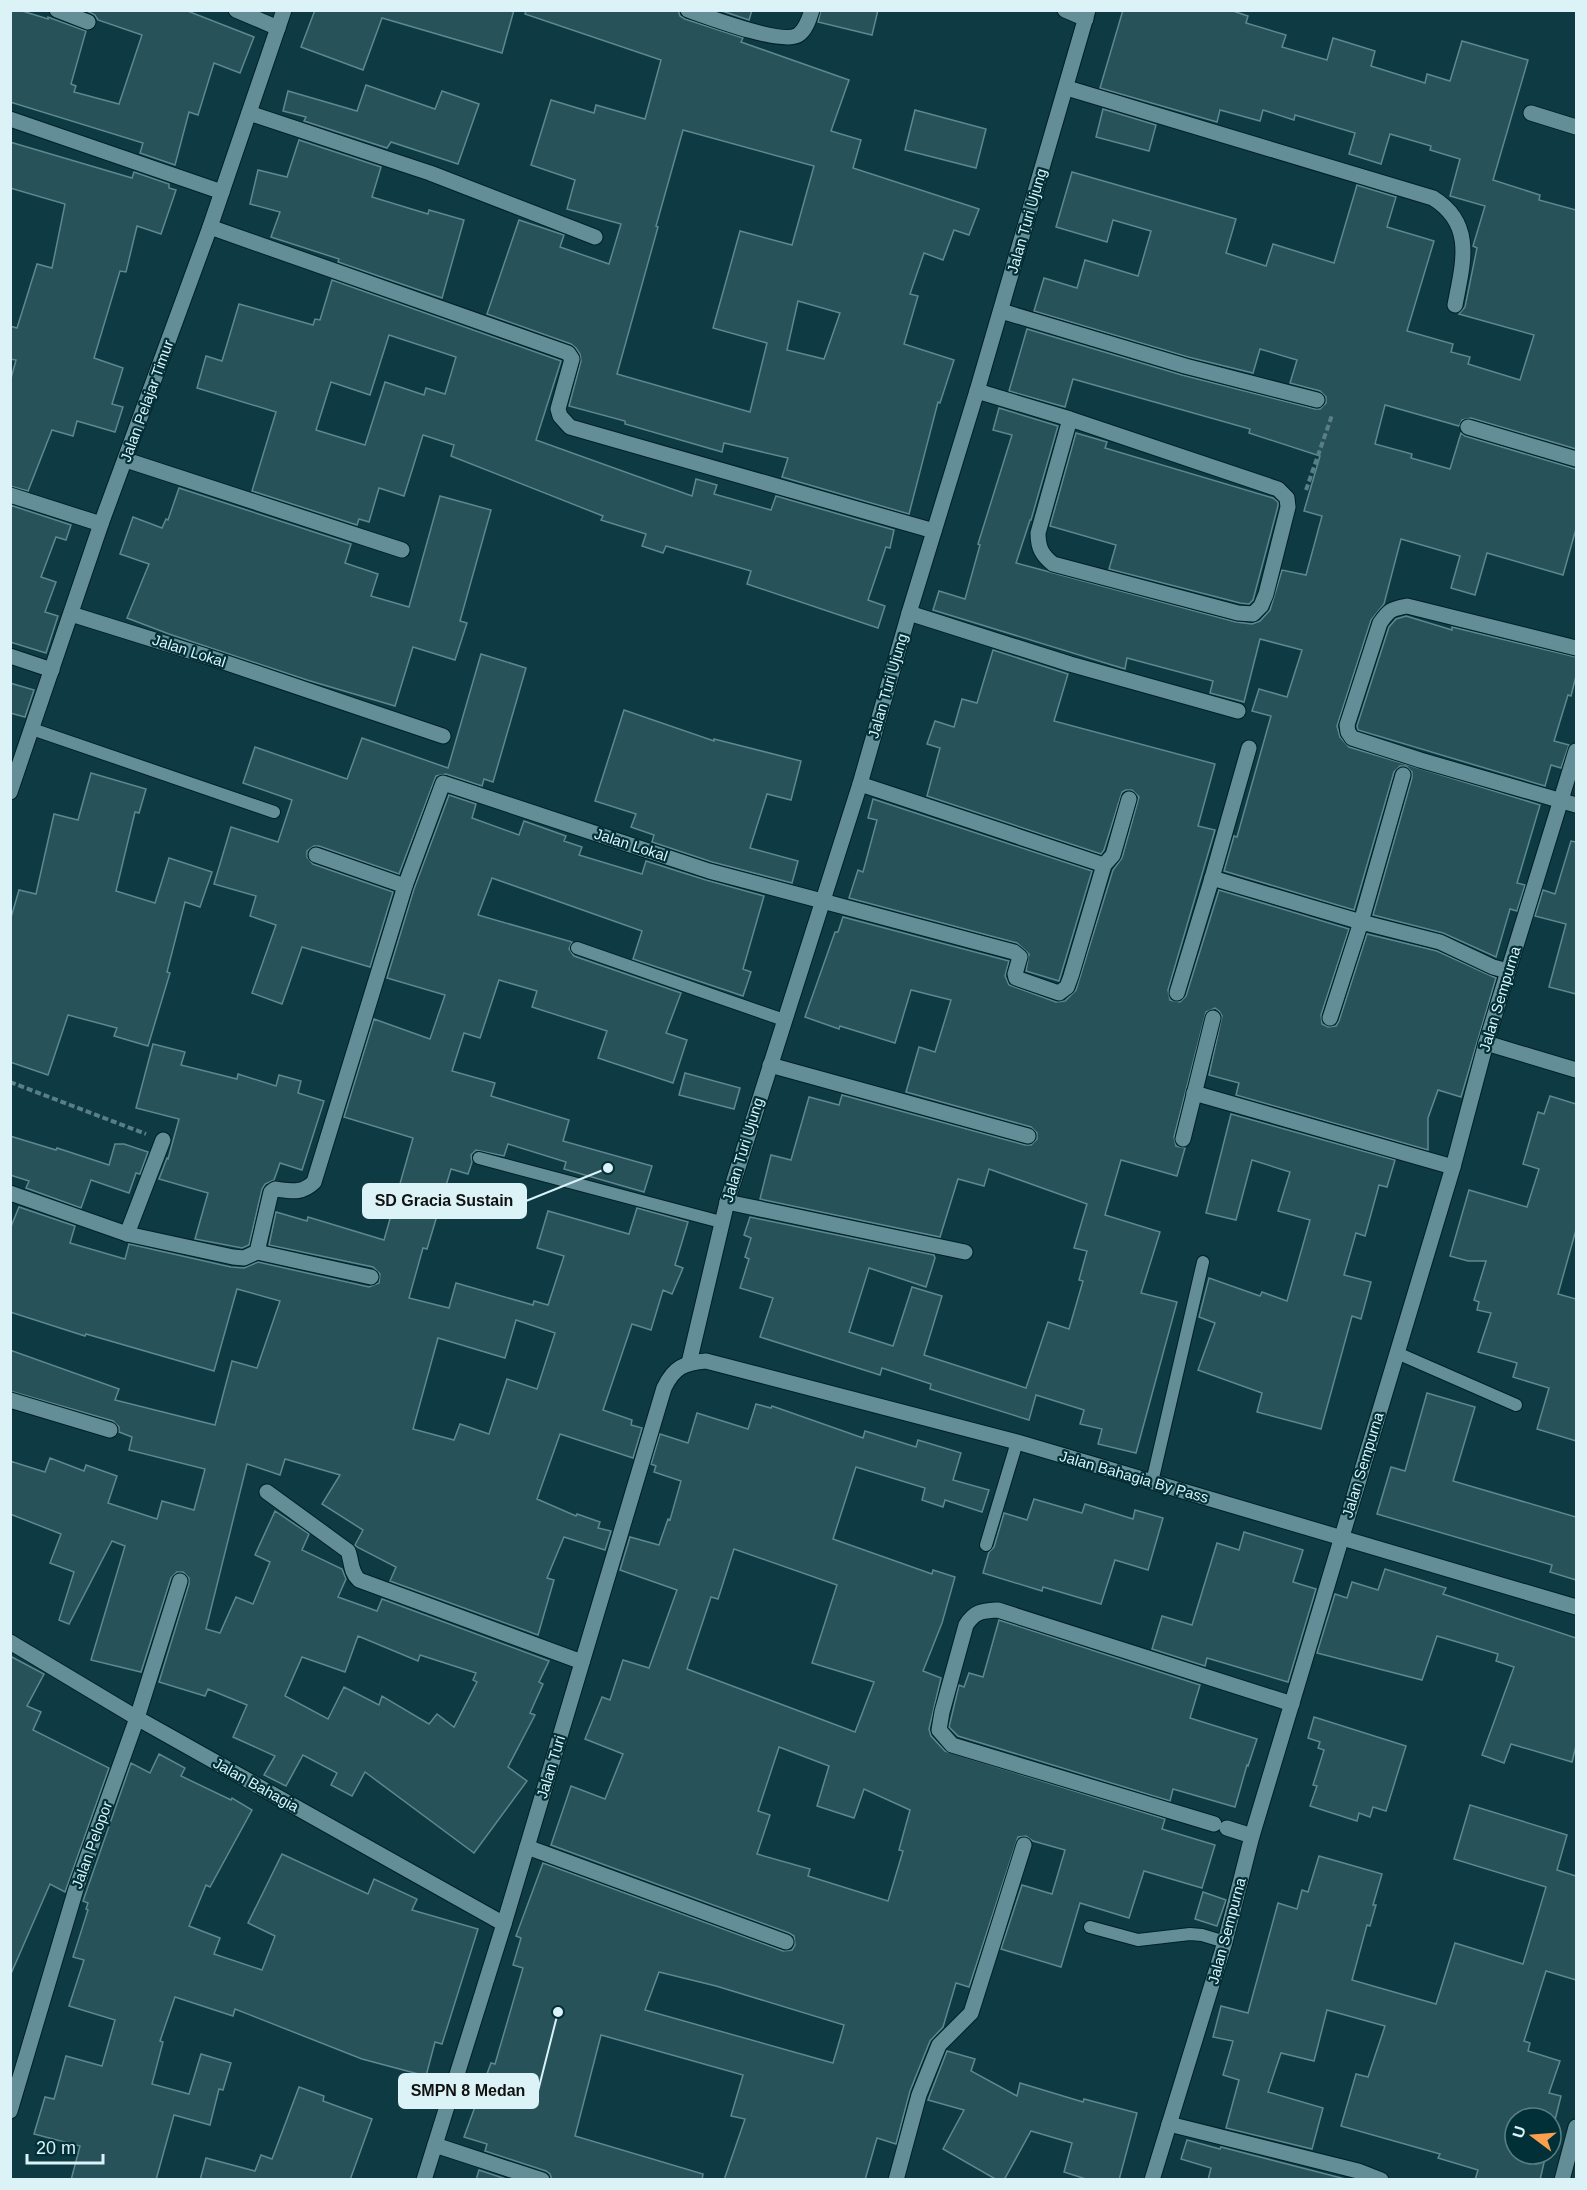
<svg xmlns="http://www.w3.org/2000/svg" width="1587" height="2190" font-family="Arial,sans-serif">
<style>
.building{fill:#27525a;stroke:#5d8891;stroke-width:1.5;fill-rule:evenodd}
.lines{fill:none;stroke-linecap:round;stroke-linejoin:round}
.lane-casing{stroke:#002026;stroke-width:14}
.street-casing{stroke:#002026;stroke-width:17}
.secondary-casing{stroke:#002026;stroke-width:17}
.path{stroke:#597e85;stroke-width:4;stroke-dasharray:6 3;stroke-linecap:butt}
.lane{stroke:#638e97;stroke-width:12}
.street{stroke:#638e97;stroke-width:15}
.secondary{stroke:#638e97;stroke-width:15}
.labels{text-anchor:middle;stroke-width:4.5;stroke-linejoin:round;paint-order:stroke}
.street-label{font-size:15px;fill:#dbf2f7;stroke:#013038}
.leader{fill:none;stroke:#dbf2f7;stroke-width:2}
.callout-dot{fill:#dbf2f7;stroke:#013038;stroke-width:2}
.callout{fill:#dbf2f7;stroke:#dbf2f7;stroke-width:2}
.callout-label{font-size:16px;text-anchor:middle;font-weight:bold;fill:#111}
</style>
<rect width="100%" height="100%" fill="#0e3a43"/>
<g class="building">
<path d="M10,10H19L48,19V17L86,31L71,84L76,86L74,92L119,104L142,35L98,20L95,15L85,10H185L254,37L240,73L214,63L198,115L189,112L175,165L140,153L143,143L10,102Z"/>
<path d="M315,10H514L502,53L382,18L363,70L301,47Z"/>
<path d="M526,10H678L680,16L685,19L743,38L741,42L849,80L831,131L861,140L853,168L979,209L969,235L954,230L943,260L924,253L910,294L918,296L904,344L954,360L940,403L938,402L909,514L782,477L788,458L724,443L722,452L625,424V421L569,406L581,361L580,354L576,348L571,344L487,314L519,220L564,235L560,247L609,264L621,224L567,209L575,180L531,165L551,100L594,113L596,105L645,119L661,60L525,14ZM683,130L814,166L792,245L740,231L713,328L767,343L750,412L617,374L658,227L656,226ZM798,301L840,313L824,359L787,350Z"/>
<path d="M719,10H752L749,20Z"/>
<path d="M821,10H878L872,35L818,22Z"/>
<path d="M1123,10H1230L1248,16L1246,23L1286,35L1282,47L1327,60L1333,38L1375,51L1371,66L1425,83L1427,74L1450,81L1462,41L1528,60L1493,180L1540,195L1539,200L1576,210V449L1471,418L1462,420L1459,426L1385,405L1375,444L1412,454L1411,458L1450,469L1461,433L1465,436L1576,469V529L1563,575L1487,553L1475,595L1451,588L1460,556L1401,539L1384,604L1371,620L1337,726L1340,737L1349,747L1540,805L1517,883L1525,885L1517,911L1510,909L1496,957L1443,933L1373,915L1412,778V772L1406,766H1400L1394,772L1354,910L1224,871L1234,836L1237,837L1271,716L1252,711L1259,689L1287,697L1302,650L1260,639L1244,702L1210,693L1213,681L1127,658L1125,669L933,610L939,591L965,599L980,545L978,544L1012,435L993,430L999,408L1058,426L1031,520H1030L1016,563L1236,622L1252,624L1260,621L1270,610L1282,570L1306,575L1322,516L1304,511L1320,456L1249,433L1250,429L1073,379L1065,407L1009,391L1027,329L1182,375L1315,409H1320L1326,403V397L1320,391L1290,383L1297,360L1260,349L1253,373L1188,357L1034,311L1044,278L1077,288L1085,260L1138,276L1151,231L1113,220L1107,242L1056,227L1072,172L1236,219L1226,253L1266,266L1273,244L1334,263L1357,185L1396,197L1387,227L1434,241L1407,331L1453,344L1451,352L1470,357L1468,364L1520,380L1534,335L1459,314L1465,307L1477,248L1473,246L1485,206L1450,196L1460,159L1430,150L1431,146L1390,134L1381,164L1349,154L1355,133L1295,115L1294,120L1263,110L1260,121L1220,110L1217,122L1100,88Z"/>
<path d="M366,85L435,109L442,91L479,104L458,164L391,142L387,148L304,121L306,117L283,111L288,91L357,111Z"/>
<path d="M1103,109L1156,125L1149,151L1096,137Z"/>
<path d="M915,110L986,129L976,168L905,150Z"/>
<path d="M299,140L381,167L372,197L428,214L429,210L464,220L442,298L338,262L339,259L271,237L280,212L250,204L258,170L287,177Z"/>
<path d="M10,142L132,178L134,172L169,184V188L176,190L161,234L137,226L126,272L120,271L94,358L123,368L112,404L123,407L115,432L77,421L73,436L52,430L28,491L10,486V382L16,360L10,359V326L17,328L37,264L52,268L65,204L10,188Z"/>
<path d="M332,280L561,361L536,440L692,496L696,479L717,485L714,494L771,510L776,496L894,530L890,548L886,547L868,600L885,606L878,628L747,584L751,571L666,546L663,553L642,546L646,534L601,520L603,516L451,456L454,445L423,435L404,496L379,488L369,522L359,519L357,525L252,491L276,412L197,388L206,356L222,361L239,304L313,325L315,319L320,320ZM389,335L456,357L445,394L426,388L424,395L385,382L365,445L316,430L331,382L370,395Z"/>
<path d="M1076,433L1107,442L1105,448L1273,498L1278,502V506L1253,600L1249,604L1240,603L1109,569L1116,545L1050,526Z"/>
<path d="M179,488L351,544L345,563L378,574L371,596L409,607L440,496L491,510L460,621L467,623L455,660L413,647L395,706L307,680L169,634L127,618L149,564L120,554L133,517L162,528L166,519L168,520Z"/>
<path d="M10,505L71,525L66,540L56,537L41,577L56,582L45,612L58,616L46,653L10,642Z"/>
<path d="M1406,616L1452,630V627L1576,657V676L1571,696L1568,695L1554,741L1569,745L1561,768L1551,765L1545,786L1358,730L1357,726L1389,627L1396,619Z"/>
<path d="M993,650L1068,674L1054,721L1215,764L1198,826L1215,830L1168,990L1170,1000L1180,1002L1186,996L1219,890L1349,929L1321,1015L1322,1024L1328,1027L1336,1026L1339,1021L1367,934L1437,951L1496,978L1461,1097L1438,1090L1428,1118V1150L1236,1095L1239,1083L1209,1075L1222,1016L1219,1011L1215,1008L1206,1012L1174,1137L1176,1146L1185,1148L1177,1176L1121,1160L1105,1215L1160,1232L1141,1293L1177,1302L1136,1453L1098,1444L1102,1429L1080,1424L1084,1410L1036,1395L1029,1420L930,1389L931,1384L882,1368L880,1375L760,1337L773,1298L740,1288L749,1259L745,1257L751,1238L744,1235L750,1217L934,1255L935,1258L926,1287L869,1268L849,1332L893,1346L912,1287L942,1296L924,1355L1026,1388L1048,1322L1069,1329L1083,1281L1079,1280L1087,1251L1074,1248L1087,1204L989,1169L984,1186L958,1179L940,1237L760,1199L771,1155L791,1160L809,1097L839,1105L842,1095L1025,1145H1031L1037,1139V1133L1031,1127L906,1092L919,1047L935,1052L951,1000L911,990L895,1043L840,1026L839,1029L805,1017L835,932H838L843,917L1009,961L1005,976L1009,985L1056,1002L1065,1001L1076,990L1113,870L1122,858L1139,797L1132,790H1126L1122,792L1104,850L1101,854L927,796L940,748L927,744L935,721L954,727L962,699L977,703Z"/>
<path d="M481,654L526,668L493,782L484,779L482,786L446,774L436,776L399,874L319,846H314L307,851V857L313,864L393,892L370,967L302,947L282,1004L252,993L276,925L250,916L256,896L214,884L231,827L278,842L292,800L243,783L255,747L347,779L362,738L448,768Z"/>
<path d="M10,683L34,690L25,717L10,713Z"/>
<path d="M624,710L714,741V739L801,761L791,800L767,794L750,848L798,861L792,883L712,862L652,842L654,835L631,827L636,814L595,801Z"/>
<path d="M91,773L146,789L139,813L135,812L116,891L155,903L169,858L212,872L200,907L185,902L167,972L170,973L148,1046L114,1036L117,1028L68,1015L48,1075L10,1062V921L19,890L36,894L54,814L78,820Z"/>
<path d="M449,795L476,804L472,818L519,835L524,821L566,836L564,841L582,847L579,855L642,874L646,861L706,880L764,896L743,969L751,972L743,996L633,959L642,931L492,878L478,915L572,942L569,949L574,956L681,993L666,1033L687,1040L673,1083L598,1058L607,1031L532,1007L537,991L499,980L480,1038L464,1033L452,1071L495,1083L491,1096L569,1120L563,1141L652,1166L644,1192L564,1169L566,1162L508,1144L504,1156L476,1150L471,1155L472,1162L468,1174L451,1169L427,1249L423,1248L409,1298L449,1308L456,1283L533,1305L534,1301L548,1305L564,1256L537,1248L548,1211L629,1234L637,1208L688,1222L675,1265L683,1268L672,1294L663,1290L651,1330L632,1324L603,1410L632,1420L631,1425L642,1428L633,1458L560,1434L537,1499L576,1516L577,1514L600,1522L598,1528L611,1531L605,1550L564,1537L547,1578L554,1580L538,1635L390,1581L396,1567L357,1547L355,1545L363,1530L322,1504L340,1475L285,1459L280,1475L247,1464L206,1629L220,1633L236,1597L253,1604L270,1562L255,1555L275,1511L309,1534L302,1550L342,1569L346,1579L338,1597L377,1611L382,1599L549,1661L539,1682L543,1684L530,1713L535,1715L508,1767L527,1781L474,1853L365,1772L352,1796L331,1785L337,1773L303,1755L286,1786L264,1775L275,1756L233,1737L247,1705L208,1689L205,1696L159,1682L189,1584V1578L183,1572H177L171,1578L141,1672L91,1660L125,1546L112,1541L69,1624L59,1620L74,1572L50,1563L61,1534L10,1514V1461L45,1472L50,1458L84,1471L86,1465L117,1476L108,1503L157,1519L162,1501L194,1510L205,1469L129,1450L132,1437L119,1432V1427L113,1421L10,1391V1350L119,1389L115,1400L215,1425L232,1361L257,1368L280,1301L237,1289L214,1371L86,1334L85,1336L10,1312V1229L19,1207L75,1226L70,1243L125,1259L129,1244L231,1267L244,1268L258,1262L369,1287L379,1283L380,1274L373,1267L269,1245L276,1212L307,1221L308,1217L384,1240L413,1138L344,1117L374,1019L430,1039L445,995L387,978L414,889ZM516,1320L555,1333L537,1389L507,1379L489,1434L460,1424L454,1440L413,1429L438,1338L505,1358ZM358,1636L418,1661L420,1655L476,1673L473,1680L477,1682L454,1727L437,1714L429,1724L382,1696L379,1705L344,1687L328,1719L285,1696L302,1657L345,1672Z"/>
<path d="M873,799L1092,871L1059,981L1026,971L1029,954L1017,943L849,898L858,870L863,872L877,820L868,818Z"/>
<path d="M1571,841L1576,842V994L1549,987L1566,924L1535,916L1543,890L1555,894Z"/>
<path d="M153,1044L185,1052L181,1065L237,1079L238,1074L276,1086L279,1075L301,1081L298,1093L324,1101L302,1170L280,1163L274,1180L265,1184L262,1189L249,1245L242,1248L195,1239L208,1193L159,1179L167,1158L168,1159L179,1119L136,1108Z"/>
<path d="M685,1073L740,1088L734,1109L679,1095Z"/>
<path d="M1550,1096L1576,1104V1230L1558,1294L1576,1299V1441L1537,1429L1549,1388L1513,1377L1517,1363L1478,1352L1491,1313L1477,1310L1479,1302L1474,1300L1486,1261H1468L1450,1256L1469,1190L1527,1207L1539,1169L1523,1164L1538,1112L1544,1114Z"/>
<path d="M1231,1114L1395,1160L1387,1187L1379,1185L1365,1236L1356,1233L1344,1275L1371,1282L1361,1319L1352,1316L1321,1429L1257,1412L1262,1393L1198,1370L1215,1323L1199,1317L1209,1278L1260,1296L1262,1292L1287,1301L1310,1220L1278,1211L1290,1172L1252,1160L1236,1220L1206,1213Z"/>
<path d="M10,1136L56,1150L57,1148L109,1165L115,1144H124L148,1152L140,1174L136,1173L129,1193L91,1180L81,1208L26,1188L29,1181L10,1175Z"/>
<path d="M1427,1393L1475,1407L1453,1481L1576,1517V1580L1550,1572L1552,1565L1377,1514L1391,1467L1405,1471Z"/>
<path d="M756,1404L771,1408L772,1406L863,1438L865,1431L916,1447L918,1440L961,1453L953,1480L989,1490L982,1512L945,1500L943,1507L922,1500L925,1488L856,1467L833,1539L932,1574L933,1570L955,1577L942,1623L923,1671L941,1678L929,1729L931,1736L945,1751L1165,1819L1162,1829L1215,1845L1202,1888L1144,1871L1129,1918L1080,1903L1061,1967L1001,1949L1022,1885L1052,1894L1065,1850L1033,1841L1026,1836L1018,1837L969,1987L956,1983L943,2027L930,2041L910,2091L896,2144L877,2138L865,2180H724L745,2119L731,2116L743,2075L601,2035L575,2136L703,2174L702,2180H552L550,2174L546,2171L485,2151L487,2144L464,2137L491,2063L495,2064L523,1968L513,1965L521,1938L516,1936L543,1863L783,1951L792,1950L795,1945L794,1936L789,1933L551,1845L571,1786L605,1799L623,1754L585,1739L602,1697L610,1700L623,1660L649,1668L677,1590L620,1570L630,1537L659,1545L668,1519L670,1520L681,1481L654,1472L656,1466L651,1464L660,1434L688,1443L697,1413L748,1429ZM734,1549L837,1585L812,1663L874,1682L855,1732L687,1669L711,1597L718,1599ZM779,1747L829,1766L817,1806L854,1818L864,1789L910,1810L899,1850L903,1851L888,1901L808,1876L810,1869L757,1854L770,1815L758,1811ZM659,1972L716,1986L844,2025L833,2063L645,2010Z"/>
<path d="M1034,1499L1082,1513L1085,1504L1133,1519L1135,1510L1163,1518L1148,1570L1115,1560L1101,1604L1043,1587L1042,1591L983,1573L989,1552L994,1547L1004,1513L1027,1520Z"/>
<path d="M1244,1532L1303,1550L1293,1582L1316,1589L1288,1682L1207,1658L1205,1666L1152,1649L1162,1616L1192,1625L1217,1543L1239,1550Z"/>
<path d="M1385,1569L1446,1588L1443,1594L1576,1638V1746L1572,1762L1511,1744L1504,1763L1482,1755L1514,1667L1496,1661L1498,1654L1437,1636L1422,1680L1317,1653L1335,1594L1347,1598L1352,1582L1378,1590Z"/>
<path d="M999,1620L1200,1685L1190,1718L1257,1739L1248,1766L1247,1765L1235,1807L1173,1789L1170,1801L958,1736L949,1727L959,1685L964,1687L969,1673L983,1677Z"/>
<path d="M10,1656L44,1674L27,1706L41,1712L33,1730L109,1768L65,1892L50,1884L10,1976Z"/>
<path d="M1314,1717L1406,1746L1386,1811L1373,1807L1370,1817L1359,1813L1357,1821L1310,1806L1317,1786L1313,1785L1324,1750L1318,1748L1320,1742L1308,1738Z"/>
<path d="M159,1754L185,1768L181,1776L231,1800L232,1798L252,1810L210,1887L206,1885L189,1926L220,1938L214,1954L262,1970L275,1936L248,1923L282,1854L368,1894L374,1879L417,1899L412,1910L478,1929L442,2044L435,2042L426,2076L362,2059L235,2009L233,2016L175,1997L160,2041L163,2042L152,2084L189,2094L201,2054L231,2063L223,2090L219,2089L210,2125L174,2115L156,2180H71L80,2146L34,2134L45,2097L54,2099L66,2056L102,2066L115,2020L69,2006L84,1960L73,1957L88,1910L86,1909L88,1903L83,1901L131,1763L150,1773Z"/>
<path d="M1470,1805L1567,1835L1557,1870L1576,1876V1980L1546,1971L1524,2041L1530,2043L1528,2051L1560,2061L1549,2093L1561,2096L1551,2136V2118H1515V2154H1546L1540,2180H1475L1478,2170L1438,2158L1440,2154L1341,2126L1356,2074L1368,2077L1385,2026L1327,2010L1314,2061L1281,2053L1268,2092L1323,2108L1312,2149L1226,2128L1239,2080L1223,2075L1233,2041L1213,2037L1221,2006L1248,2013L1278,1903L1297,1909L1302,1890L1308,1892L1319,1856L1382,1874L1373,1905H1376L1370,1926L1367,1925L1352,1980L1436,2004L1455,1943L1523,1964L1546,1887L1454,1859Z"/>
<path d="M1203,1892L1226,1900L1217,1926L1195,1919Z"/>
<path d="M947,2051L975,2059L971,2071L1017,2096L1020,2083L1083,2102L1084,2099L1137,2113L1119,2180H1089L1064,2172L1072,2143L1031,2131L1004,2180H997L943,2149L964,2110L928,2100Z"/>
<path d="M299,2087L324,2096L323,2101L372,2119L350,2180H200L206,2158L255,2171L261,2155L272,2159Z"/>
<path d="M1187,2140L1220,2149L1221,2147L1349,2180H1208L1211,2168L1181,2159Z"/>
<path d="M479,2170L509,2180H476Z"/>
</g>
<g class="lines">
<defs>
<g id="lane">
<path d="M32,729L274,812"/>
<path d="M577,948L784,1020"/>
<path d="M479,1158L721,1222"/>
<path d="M1397,1353L1516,1405"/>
<path d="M1152,1482L1203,1262"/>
<path d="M986,1545L1017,1442"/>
<path d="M1090,1927L1138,1940L1190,1934L1202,1935L1225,1942"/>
</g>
<g id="street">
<path d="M57,10L88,22"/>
<path d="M236,10L278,28"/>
<path d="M688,10C708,17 782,45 798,35C806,30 809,19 812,10"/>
<path d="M1065,10L1086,19"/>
<path d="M1067,88L1433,198C1475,224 1463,263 1455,305"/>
<path d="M249,113L430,173L595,237"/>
<path d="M1531,113L1576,127"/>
<path d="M10,119L222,192"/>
<path d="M210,227L568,353L572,359L558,409L560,416L570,427L934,531"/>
<path d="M1001,311L1185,366L1317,400"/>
<path d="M977,391L1070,419L1278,489L1287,498L1288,507L1266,594L1261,606L1253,614L1238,613L1053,564C1042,555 1038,548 1038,533L1070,419"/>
<path d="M1468,427L1576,459"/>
<path d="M126,460L402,550"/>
<path d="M10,495L101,524"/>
<path d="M909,613L1070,664L1238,711"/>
<path d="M71,614L209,657L443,736"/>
<path d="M1576,648L1407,606C1391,609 1389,610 1380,623L1347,725L1348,732L1352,738L1420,760L1576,805"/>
<path d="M10,656L52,670"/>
<path d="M1249,748L1212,878L1361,922L1440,942L1493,967L1508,971"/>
<path d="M860,784L1104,865L1113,855L1129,799"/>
<path d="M316,855L405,886"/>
<path d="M1177,993L1212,878"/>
<path d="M1330,1018L1361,922L1403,775"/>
<path d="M1486,1043L1576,1070"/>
<path d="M770,1065L1028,1136"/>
<path d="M1194,1093L1453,1167"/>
<path d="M1183,1139L1213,1018"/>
<path d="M10,1193L127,1234L233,1257L244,1258L257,1252L271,1192L275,1189C291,1191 302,1194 314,1182L405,886L443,783L709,871L1014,952L1020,957L1015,974L1016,978L1059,993L1067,987L1071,976L1104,865"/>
<path d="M727,1202L965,1252"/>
<path d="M127,1234L163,1140"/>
<path d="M257,1252L371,1277"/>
<path d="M689,1363L727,1202L860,784L909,613L977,391L1088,10"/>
<path d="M10,1400L110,1430"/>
<path d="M267,1492L348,1551C352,1561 350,1572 359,1580L582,1662"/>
<path d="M1214,1824L952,1745L939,1730L942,1712L966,1625C975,1611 982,1611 998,1610L1292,1704"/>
<path d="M1227,1828L1252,1836"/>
<path d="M527,1847L786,1942"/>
<path d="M10,2111L76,1889L137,1718L180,1581"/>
<path d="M1169,2124L1358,2171L1381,2180"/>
<path d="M435,2145L542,2180"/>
<path d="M896,2180L919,2095L939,2045L971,2013L1024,1845"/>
<path d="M1152,2180L1225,1942L1252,1836L1453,1167L1486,1043L1576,751"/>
<path d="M1562,2180L1576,2127"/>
</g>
<g id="secondary">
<path d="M10,792L101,524L210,227L284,10"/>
<path d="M10,1642L137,1718L504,1924"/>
<path d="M424,2180L504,1924L664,1388C674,1367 684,1363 706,1361L1017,1442L1576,1607"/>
</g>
</defs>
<use href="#lane" class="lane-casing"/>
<use href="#street" class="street-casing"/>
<use href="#secondary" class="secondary-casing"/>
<g class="path">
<path d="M1306,490L1332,415"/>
<path d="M10,1082L146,1134"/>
</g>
<use href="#lane" class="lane"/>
<use href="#street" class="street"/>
<use href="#secondary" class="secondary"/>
</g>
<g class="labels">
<g class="street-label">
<text transform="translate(1027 221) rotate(-74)" y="5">Jalan Turi Ujung</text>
<text transform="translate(147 401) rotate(-70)" y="5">Jalan Pelajar Timur</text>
<text transform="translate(189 651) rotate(18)" y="5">Jalan Lokal</text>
<text transform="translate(888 686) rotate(-74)" y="5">Jalan Turi Ujung</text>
<text transform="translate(631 845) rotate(18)" y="5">Jalan Lokal</text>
<text transform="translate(1500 999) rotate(-73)" y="5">Jalan Sempurna</text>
<text transform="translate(743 1150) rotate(-73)" y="5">Jalan Turi Ujung</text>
<text transform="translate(1363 1465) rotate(-73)" y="5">Jalan Sempurna</text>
<text transform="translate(1134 1477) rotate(16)" y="5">Jalan Bahagia By Pass</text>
<text transform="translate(551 1767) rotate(-73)" y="5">Jalan Turi</text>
<text transform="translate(256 1785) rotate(29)" y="5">Jalan Bahagia</text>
<text transform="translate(92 1845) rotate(-70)" y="5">Jalan Pelopor</text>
<text transform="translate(1227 1931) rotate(-75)" y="5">Jalan Sempurna</text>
</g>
</g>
<path class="leader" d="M608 1168L526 1201M558 2012L538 2091"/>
<g class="callout-dot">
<circle cx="608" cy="1168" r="6"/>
<circle cx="558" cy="2012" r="6"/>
</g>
<g class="callout">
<rect x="363" y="1184" width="163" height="34" rx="6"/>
<rect x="399" y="2074" width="139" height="34" rx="6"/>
</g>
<g class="callout-label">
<text x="444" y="1206">SD Gracia Sustain</text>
<text x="468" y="2096">SMPN 8 Medan</text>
</g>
<rect width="1587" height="2190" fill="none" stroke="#dbf2f7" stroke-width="24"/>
<g transform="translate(1533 2136) rotate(286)"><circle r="28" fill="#013038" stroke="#587e84" stroke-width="1.5"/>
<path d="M0-4.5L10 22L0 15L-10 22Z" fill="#fa9f4e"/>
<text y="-9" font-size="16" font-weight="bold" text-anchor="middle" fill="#dbf2f7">U</text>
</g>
<path d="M27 2154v9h76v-9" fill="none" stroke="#dbf2f7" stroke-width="3"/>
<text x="36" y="2154" font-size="18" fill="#dbf2f7" stroke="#013038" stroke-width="4.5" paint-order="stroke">20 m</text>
</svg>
